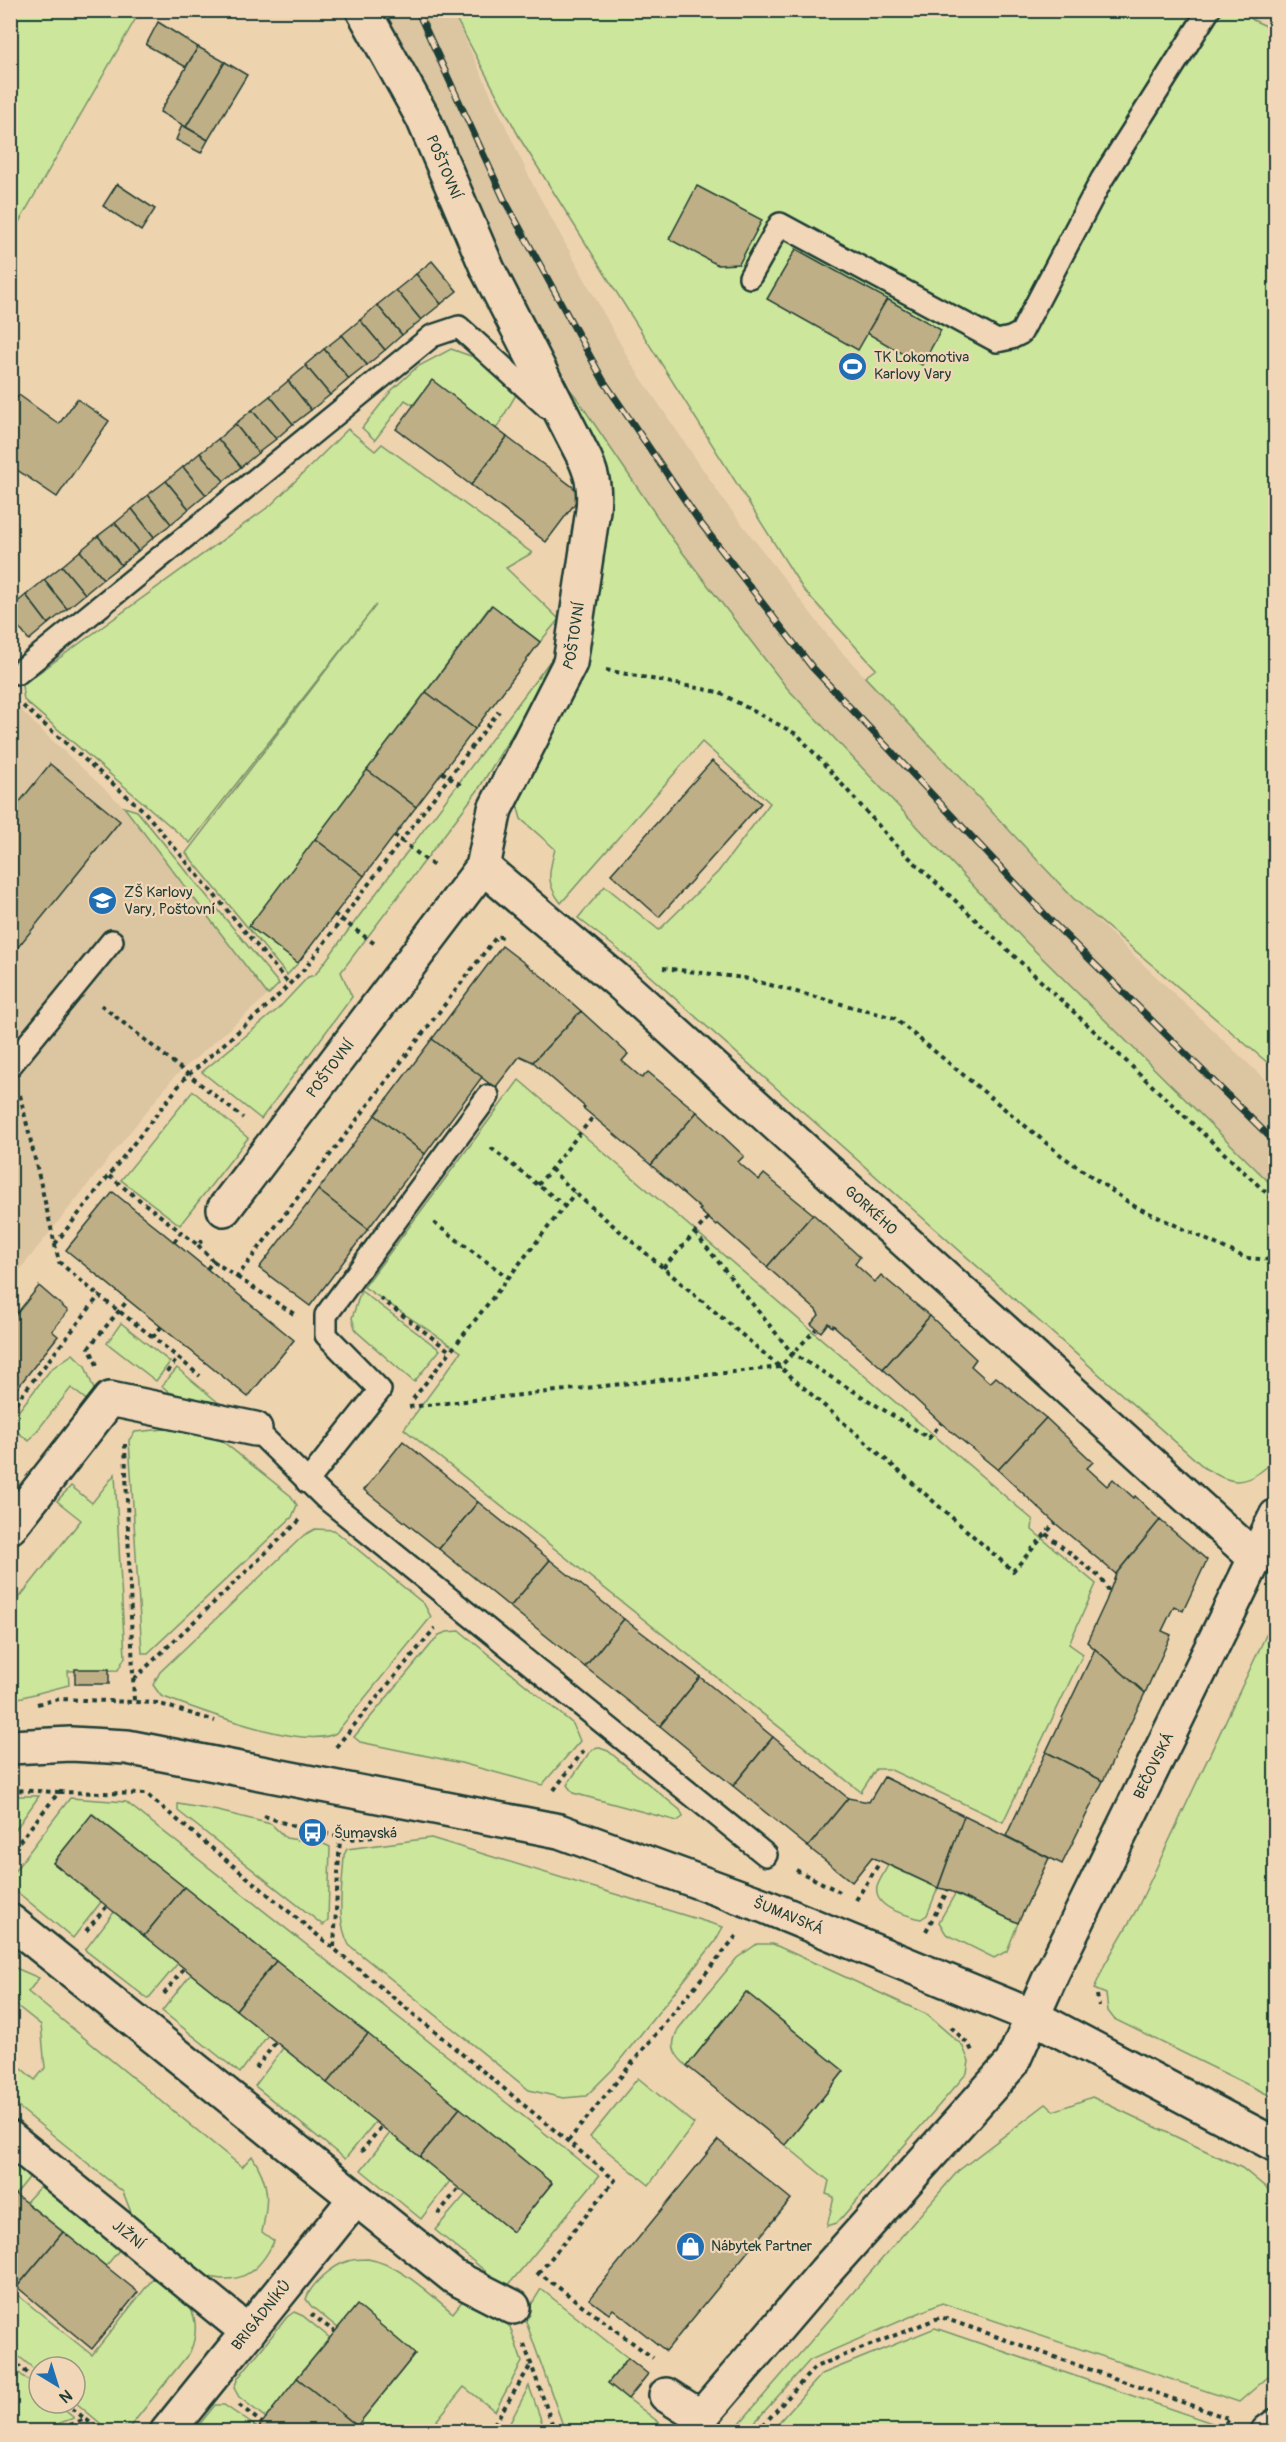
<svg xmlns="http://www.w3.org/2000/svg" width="1286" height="2442" font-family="Pangolin,sans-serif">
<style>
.built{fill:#dcc5a1}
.green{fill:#cce69c;stroke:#769268;stroke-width:1.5}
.building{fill:#bfaf86;stroke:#1f3d34;stroke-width:1.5}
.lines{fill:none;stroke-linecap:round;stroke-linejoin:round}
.service-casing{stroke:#1f3d34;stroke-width:26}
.minor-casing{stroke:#1f3d34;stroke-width:38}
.tertiary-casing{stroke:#1f3d34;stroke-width:38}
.path{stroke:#1f3d34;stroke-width:4;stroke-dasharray:4.5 4.5;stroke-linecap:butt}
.service{stroke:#f1d6b8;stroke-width:21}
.minor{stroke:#f1d6b8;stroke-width:33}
.tertiary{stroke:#f1d6b8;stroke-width:33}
.rail-casing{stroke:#1f3d34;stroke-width:7}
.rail{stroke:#f1d6b8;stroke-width:4.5;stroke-dasharray:14;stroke-linecap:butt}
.labels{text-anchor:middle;stroke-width:4.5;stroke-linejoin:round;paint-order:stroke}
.street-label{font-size:15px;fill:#1f3d34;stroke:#f1d6b8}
.poi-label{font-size:15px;fill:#1f3d34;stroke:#f1d6b8;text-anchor:start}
</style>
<rect width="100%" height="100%" fill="#eed3af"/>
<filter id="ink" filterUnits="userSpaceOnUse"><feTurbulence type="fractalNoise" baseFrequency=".0167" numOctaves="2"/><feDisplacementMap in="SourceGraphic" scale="12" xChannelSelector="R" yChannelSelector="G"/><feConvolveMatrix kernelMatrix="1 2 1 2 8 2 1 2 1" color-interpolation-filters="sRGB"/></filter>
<g filter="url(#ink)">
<g class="built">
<path d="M383,11H452L533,185L631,363L725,502L836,646L1073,898L1275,1089V1188L1027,943L787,688L673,540L576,397L475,213Z"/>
<path d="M10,699L41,730L124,807L268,995L174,1077L14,1277L10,1276Z"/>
</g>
<g class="green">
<path d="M1243,10L1253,20L1275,30V1069L1073,898L865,677L876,669L803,589L522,142L452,11Z"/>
<path d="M10,11H140L11,236H10Z"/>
<path d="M537,348L576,397L673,540L787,688L1027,943L1275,1188L1276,1455C1270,1467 1251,1481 1237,1481C1226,1481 1216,1474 1206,1469L634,962L578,918L605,886L659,930L718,872L770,803L702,742L561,903C545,883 549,872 555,849L521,819L518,808L520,784L608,508Z"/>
<path d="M451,349L479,359L517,393L496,429L432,381L413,405L405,400L375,440L362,428L392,390L417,367Z"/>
<path d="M348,429L375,451L382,444L532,553L506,568L559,619L540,642L491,605L250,926L298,963L287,975L186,853L376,605L190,843L24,700L22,685L271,505Z"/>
<path d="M553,657L557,661L478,790L341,972L352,997L261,1119L202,1072L278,1009L308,977L315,975Z"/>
<path d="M124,807L137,811L279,984L268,995Z"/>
<path d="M519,1080L1033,1520L1032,1530L1096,1584L1069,1644L1083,1654L1003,1822L889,1769H876L861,1792L404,1429L461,1352L364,1287Z"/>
<path d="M193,1091L248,1138L180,1225L121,1180Z"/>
<path d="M361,1291L440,1350L414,1382L356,1331L352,1318Z"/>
<path d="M121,1323L170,1362L156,1381L107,1343Z"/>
<path d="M73,1354L85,1366L96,1395L88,1401L71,1388L29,1441L11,1427L10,1422L51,1369Z"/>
<path d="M177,1368L232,1414L169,1392L162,1386Z"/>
<path d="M165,1429L194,1431L222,1441L291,1496L297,1505L292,1517L148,1653H142L129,1440L135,1432Z"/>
<path d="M115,1474L125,1657L118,1670L68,1671L69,1685L11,1700V1608L81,1520L57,1501L71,1486L92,1503Z"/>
<path d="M315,1529L334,1530L424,1604L431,1617L336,1733C304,1751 197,1709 161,1696L153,1685L160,1672L304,1535Z"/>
<path d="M1275,1616V2098L1114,2019L1108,2011L1106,1994L1094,1989L1105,1964L1137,1909Z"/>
<path d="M460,1631L573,1724L580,1741L542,1785L461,1763L360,1742L354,1737L439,1635L447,1632Z"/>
<path d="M597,1747L608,1751L680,1810L683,1817L677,1821L573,1793L567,1785L589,1753Z"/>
<path d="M11,1796H39L11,1836L10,1796Z"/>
<path d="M70,1798L126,1802L599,2176L506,2288L435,2230L466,2194L513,2232L552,2183L93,1814L53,1863L101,1902L73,1938L16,1891L10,1877Z"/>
<path d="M178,1804L218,1811L271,1824L286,1838L324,1844L330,1847L328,1921L323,1925L178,1811Z"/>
<path d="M431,1838L723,1927L714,1943L612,2070L586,2096L563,2098L529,2090L349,1945C335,1919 343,1884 344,1855L347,1849Z"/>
<path d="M888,1865L938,1888L927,1915L921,1919C906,1915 873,1908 877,1887C879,1880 885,1872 888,1865Z"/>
<path d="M955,1894L1018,1923L1007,1951L994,1958L946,1934L939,1922Z"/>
<path d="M114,1912L178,1963L148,1999L85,1950Z"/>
<path d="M757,1944H773L926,2014L962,2045L969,2061L967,2073L837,2223L827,2226L834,2197L826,2194L829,2181L785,2145L844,2071L746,1992L687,2066C673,2054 669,2045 679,2028L737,1958Z"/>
<path d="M11,1966L39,1978L28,1992L242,2167L252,2156C270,2184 269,2199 262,2232L274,2241C258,2275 237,2287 199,2274L136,2225L123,2192L11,2101L10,2059L35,2080L45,2068L41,2025L11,2001Z"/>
<path d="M191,1974L268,2035L240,2073L162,2011Z"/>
<path d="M283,2048L376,2121L345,2159L255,2086Z"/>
<path d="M638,2078L694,2124L649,2185L590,2137Z"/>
<path d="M1092,2097L1242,2168L1275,2195V2371L1239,2402L942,2303L810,2360L747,2431H733L958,2171L1046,2104L1054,2111Z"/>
<path d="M390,2133L450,2181L421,2219L361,2170Z"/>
<path d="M10,2150L35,2170L16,2194L11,2190Z"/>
<path d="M46,2180L125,2243L106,2266L26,2202Z"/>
<path d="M368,2259C401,2265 427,2292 453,2313L470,2291L510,2327L522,2362L495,2411L464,2387L428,2431H353L415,2354L357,2306L338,2328L311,2306L306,2299C311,2284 332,2266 348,2261C354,2259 362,2259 368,2259Z"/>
<path d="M159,2271C184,2297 206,2314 190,2352L129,2428H106L75,2402V2367H39V2373L11,2350L10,2289L92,2355Z"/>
<path d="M541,2289L628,2358L608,2383L670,2431H565L524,2316Z"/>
<path d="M294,2312L303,2316L330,2338L266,2418L239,2397L234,2388L238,2378L287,2317Z"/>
<path d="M935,2328L1212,2423L1202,2432L771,2431L822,2374Z"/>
<path d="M10,2366L39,2389V2403H56L74,2418L38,2431H11Z"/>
<path d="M529,2386L545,2431H521L510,2423Z"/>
<path d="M215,2405H224L258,2428L255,2431H194Z"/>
</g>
<g class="building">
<path d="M158,22L198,47L186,67L146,45Z"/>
<path d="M198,47L225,62L186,127L160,112Z"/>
<path d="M225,62L247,75L208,140L186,127Z"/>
<path d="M182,125L208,140L201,153L176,140Z"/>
<path d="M117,184L155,209L141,231L103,206Z"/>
<path d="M697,186L762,220L739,264L718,265L669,239Z"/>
<path d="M796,249L887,299L858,350L767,299Z"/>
<path d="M432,261L457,291L441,304L416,274Z"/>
<path d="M416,274L441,304L421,320L396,290Z"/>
<path d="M396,290L421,320L402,335L377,305Z"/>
<path d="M887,299L941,330L922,365L867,333Z"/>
<path d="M377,305L402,335L385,350L360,320Z"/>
<path d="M360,320L385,350L367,365L342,335Z"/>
<path d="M342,335L367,365L349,379L324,349Z"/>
<path d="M324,349L349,379L330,395L305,365Z"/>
<path d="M306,366L330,395L311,410L288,381Z"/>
<path d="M432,380L507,437L471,485L396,429Z"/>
<path d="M288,381L311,410L293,424L270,396Z"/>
<path d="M19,395L59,424L77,399L109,421L57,497L10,465V406Z"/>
<path d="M270,396L293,424L276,439L252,410Z"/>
<path d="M252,410L276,439L258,453L235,424Z"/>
<path d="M235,424L258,453L241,467L218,439Z"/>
<path d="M507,437L582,494L546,542L471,485Z"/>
<path d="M218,439L241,467L224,481L200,453Z"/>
<path d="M200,453L224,481L206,495L183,467Z"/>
<path d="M183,467L206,495L189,509L166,481Z"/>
<path d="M166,481L189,509L171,524L148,495Z"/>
<path d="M148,495L171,524L154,537L132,509Z"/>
<path d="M132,509L154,537L138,551L115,523Z"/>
<path d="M115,523L138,551L121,565L98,536Z"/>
<path d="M98,536L121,565L103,579L80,551Z"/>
<path d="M80,551L103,579L85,594L62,566Z"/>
<path d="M62,566L85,594L67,609L44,580Z"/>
<path d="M44,580L67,609L48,624L26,595Z"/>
<path d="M26,595L48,624L29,640L10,617V608Z"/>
<path d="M492,605L540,642L475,729L426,692Z"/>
<path d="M426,692L475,729L416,807L367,770Z"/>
<path d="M712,761L761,803L659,917L611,874Z"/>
<path d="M50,764L120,821L10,957V814Z"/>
<path d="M367,770L416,807L364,876L315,839Z"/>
<path d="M315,839L364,876L298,963L249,926Z"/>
<path d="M502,946L544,978L581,1011L533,1062L520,1056L495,1088L432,1039Z"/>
<path d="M581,1011L628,1054L622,1061L642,1078L648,1072L697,1112L651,1165L583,1108L585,1107L533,1062Z"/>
<path d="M432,1039L482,1077L425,1154L375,1115Z"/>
<path d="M697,1112L744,1156L738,1162L759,1180L764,1174L813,1214L767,1267L718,1224L716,1225L699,1210L701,1209L651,1165Z"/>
<path d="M375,1115L425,1154L368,1229L318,1190Z"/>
<path d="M318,1190L368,1229L310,1306L259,1268Z"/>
<path d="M113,1192L294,1340L248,1397L66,1250Z"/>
<path d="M813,1214L860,1257L855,1264L875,1282L881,1275L930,1316L883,1369L833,1325L832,1327L828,1323L821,1332L811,1324L819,1315L816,1310L767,1267Z"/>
<path d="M39,1286L68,1311L52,1331L58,1336L10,1397V1322Z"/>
<path d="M930,1316L976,1359L971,1366L990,1383L996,1377L1046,1418L998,1470L941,1423L883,1369Z"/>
<path d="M1046,1418L1093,1462L1087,1468L1107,1486L1113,1479L1134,1498L1135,1496L1160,1520L1116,1574L1055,1523L998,1470Z"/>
<path d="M403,1441L478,1502L439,1549L364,1490Z"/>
<path d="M478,1502L550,1560L510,1607L439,1549Z"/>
<path d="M1160,1520L1207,1560L1183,1611L1174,1606L1162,1631L1171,1635L1145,1693L1087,1642L1106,1601L1116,1574Z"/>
<path d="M550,1560L624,1619L585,1667L510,1607Z"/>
<path d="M624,1619L700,1677L660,1726L585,1667Z"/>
<path d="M1095,1649L1145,1693L1103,1781L1046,1752Z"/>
<rect x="75" y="1669" width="34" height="15"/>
<path d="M700,1677L773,1737L733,1786L660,1726Z"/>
<path d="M773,1737L848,1798L808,1847L733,1786Z"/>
<path d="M1046,1752L1103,1781L1062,1864L1006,1836Z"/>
<path d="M884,1777L964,1816L938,1888L872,1857L852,1882L808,1847L848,1798L869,1802Z"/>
<path d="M92,1814L184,1887L144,1936L53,1863Z"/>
<path d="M964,1816L1049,1858L1018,1923L948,1890L938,1888Z"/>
<path d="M184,1887L276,1961L236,2010L144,1936Z"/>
<path d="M276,1961L368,2034L327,2083L236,2010Z"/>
<path d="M746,1992L844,2071L785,2145L687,2066Z"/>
<path d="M368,2034L460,2108L420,2157L327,2083Z"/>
<path d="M460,2108L552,2183L513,2232L420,2157Z"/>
<path d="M718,2140L791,2199L666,2351L613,2309L609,2314L589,2299Z"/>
<path d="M10,2190L63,2232L17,2287L10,2282Z"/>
<path d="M63,2232L138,2292L92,2349L17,2287Z"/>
<path d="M357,2305L415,2354L357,2426L297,2378Z"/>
<path d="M628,2358L648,2374L628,2399L608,2383Z"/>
<path d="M297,2378L357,2426L353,2432H255Z"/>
</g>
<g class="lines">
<defs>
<g id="service">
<path d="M750,277L780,224L997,341L1011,338L1021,333L1102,179L1209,10"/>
<path d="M18,673L432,336L459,327L547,407L557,411"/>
<path d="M10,1066L112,941"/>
<path d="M255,1429L324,1497L766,1855"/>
<path d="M307,1482L380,1390L326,1335V1315L488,1096"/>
</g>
<g id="minor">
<path id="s1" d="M483,867L619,982L1254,1557"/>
<path id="s2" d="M224,1209L483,867L495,809L570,663L593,510C595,490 593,477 585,459L488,270L423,118L363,10"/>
<path d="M10,1527L110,1399L255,1429"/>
<path id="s3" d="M10,1747L71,1744L127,1747L559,1831L762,1905L1032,2016L1276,2145"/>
<path d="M10,1921L454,2277L513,2307"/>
<path id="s4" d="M10,2138L248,2332"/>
<path id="s5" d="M666,2395L701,2417L825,2272L1012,2063L1052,1973L1276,1516"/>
<path id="s6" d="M167,2432L355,2199"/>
</g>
<path id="tertiary" d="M1268,2432L1276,2426"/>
</defs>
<use href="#service" class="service-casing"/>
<use href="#minor" class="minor-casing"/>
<use href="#tertiary" class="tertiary-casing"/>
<g class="path">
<path d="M606,670L718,692L798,735L896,845L1276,1202"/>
<path d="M23,706L143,810L289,984"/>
<path d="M442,772L462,786"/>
<path d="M394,835L434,866"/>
<path d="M334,914L375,944"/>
<path d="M663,968L744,978L894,1018L1062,1156L1134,1206L1246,1258L1276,1260"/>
<path d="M101,1005L243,1118"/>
<path d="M20,1095L59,1262L99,1296"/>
<path d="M491,1148L565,1206"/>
<path d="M551,1169L575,1193L780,1367L1013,1571L1055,1523"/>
<path d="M109,1176L181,1232"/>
<path d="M538,1185L593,1117"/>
<path d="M434,1223L509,1278"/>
<path d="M695,1233L792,1353L929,1438L941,1423"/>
<path d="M174,1242L181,1232L198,1245L203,1239"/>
<path d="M55,1244L185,1078L273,1001L306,967L499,711"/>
<path d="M198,1245L213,1261L207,1269"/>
<path d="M213,1261L237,1277L497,936L506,939"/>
<path d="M663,1268L708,1218"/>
<path d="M237,1277L294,1314"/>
<path d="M380,1298L451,1352"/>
<path d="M161,1327L153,1337L200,1376"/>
<path d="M97,1365L89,1347L128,1300"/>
<path d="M167,1372L178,1358"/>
<path d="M413,1399L575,1193"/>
<path d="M409,1407L780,1367L816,1329"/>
<path d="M10,1410L99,1296L153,1337"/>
<path d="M125,1444L134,1702"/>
<path d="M1046,1534L1101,1578L1109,1592"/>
<path d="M134,1679L300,1520"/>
<path d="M37,1704L59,1699L157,1703L215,1721"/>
<path d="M336,1747L435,1628"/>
<path d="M10,1790L59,1792L10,1853"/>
<path d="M554,1790L584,1750"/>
<path d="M59,1792L146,1794L615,2180L539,2273"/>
<path d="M264,1816L293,1826L350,1839L374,1837"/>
<path d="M796,1870L840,1892"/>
<path d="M856,1900L880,1862"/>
<path d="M86,1931L107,1906"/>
<path d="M926,1931L948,1890"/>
<path d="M334,1947L340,1837"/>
<path d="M164,1994L184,1968"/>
<path d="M1097,1995L1099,2006"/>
<path d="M951,2027L969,2045L972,2051"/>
<path d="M256,2068L276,2042"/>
<path d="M568,2141L737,1935"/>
<path d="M361,2152L382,2126"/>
<path d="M438,2214L459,2188"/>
<path d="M537,2275L539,2273L653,2358"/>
<path d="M311,2314L335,2332"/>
<path d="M524,2344L555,2432"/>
<path d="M10,2359L39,2382"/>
<path d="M65,2403L102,2432"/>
<path d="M239,2405L262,2423"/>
<path d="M53,2432L85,2419"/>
<path d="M489,2432L531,2365"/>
<path d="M757,2432L815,2367L941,2317L1230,2419L1216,2432"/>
</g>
<use href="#service" class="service"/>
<use href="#minor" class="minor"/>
<use href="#tertiary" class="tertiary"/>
<defs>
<path id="rail" d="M417,10L504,199L603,380L699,521L812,667L1050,920L1276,1143"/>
</defs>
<use href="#rail" class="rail-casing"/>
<use href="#rail" class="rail"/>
</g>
</g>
<defs>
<symbol id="stadium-disc" viewBox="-11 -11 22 22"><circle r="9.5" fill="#1f6fb2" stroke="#f1d6b8"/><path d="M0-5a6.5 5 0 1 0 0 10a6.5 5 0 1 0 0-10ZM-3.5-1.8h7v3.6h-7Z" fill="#fff"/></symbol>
<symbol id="school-disc" viewBox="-11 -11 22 22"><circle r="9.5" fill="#1f6fb2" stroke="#f1d6b8"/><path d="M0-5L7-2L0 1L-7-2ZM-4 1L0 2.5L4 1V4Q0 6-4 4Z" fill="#fff"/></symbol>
<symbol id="bus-disc" viewBox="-11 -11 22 22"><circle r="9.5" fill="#1f6fb2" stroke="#f1d6b8"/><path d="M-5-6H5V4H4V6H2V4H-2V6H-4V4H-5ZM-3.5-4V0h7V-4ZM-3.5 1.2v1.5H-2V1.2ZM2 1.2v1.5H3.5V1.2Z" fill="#fff"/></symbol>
<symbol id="shop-disc" viewBox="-11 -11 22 22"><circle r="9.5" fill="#1f6fb2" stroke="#f1d6b8"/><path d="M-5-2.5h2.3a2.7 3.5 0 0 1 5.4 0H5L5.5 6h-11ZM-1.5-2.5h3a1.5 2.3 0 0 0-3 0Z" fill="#fff"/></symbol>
</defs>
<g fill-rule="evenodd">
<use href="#stadium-disc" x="836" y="350" width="33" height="33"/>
<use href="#school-disc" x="86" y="884" width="33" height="33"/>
<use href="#bus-disc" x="296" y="1816" width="33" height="33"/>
<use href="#shop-disc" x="674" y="2230" width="33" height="33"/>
</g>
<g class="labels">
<g class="street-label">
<text transform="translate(444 167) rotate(67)" y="5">POŠTOVNÍ</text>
<text dy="5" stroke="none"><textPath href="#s2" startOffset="680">POŠTOVNÍ</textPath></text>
<text dy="5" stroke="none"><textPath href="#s2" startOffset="176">POŠTOVNÍ</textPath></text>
<text dy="5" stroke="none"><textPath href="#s1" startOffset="518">GORKÉHO</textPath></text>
<text dy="5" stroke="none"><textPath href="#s5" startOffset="842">BEČOVSKÁ</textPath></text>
<text dy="5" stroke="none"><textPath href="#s3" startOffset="802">ŠUMAVSKÁ</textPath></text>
<text dy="5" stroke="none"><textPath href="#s4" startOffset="153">JIŽNÍ</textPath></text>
<text dy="5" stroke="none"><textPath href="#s6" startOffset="150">BRIGÁDNÍKŮ</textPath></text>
</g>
<g class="poi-label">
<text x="874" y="362">TK Lokomotiva<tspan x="874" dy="17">Karlovy Vary</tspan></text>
<text x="124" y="897">ZŠ Karlovy<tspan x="124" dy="17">Vary, Poštovní</tspan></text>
<text x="334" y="1838">Šumavská</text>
<text x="711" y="2251">Nábytek Partner</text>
</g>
</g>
<rect width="1286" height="2442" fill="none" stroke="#f1d6b8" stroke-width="36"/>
<rect x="18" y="18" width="1250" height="2406" fill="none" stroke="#1f3d34" stroke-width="2" filter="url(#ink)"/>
<g transform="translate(57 2385) rotate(142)"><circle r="28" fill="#f1d6b8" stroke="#9d9983" stroke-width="1.5"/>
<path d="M0-4.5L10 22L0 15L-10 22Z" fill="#1f6fb2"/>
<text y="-9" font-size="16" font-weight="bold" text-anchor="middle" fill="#1f3d34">N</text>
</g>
</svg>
